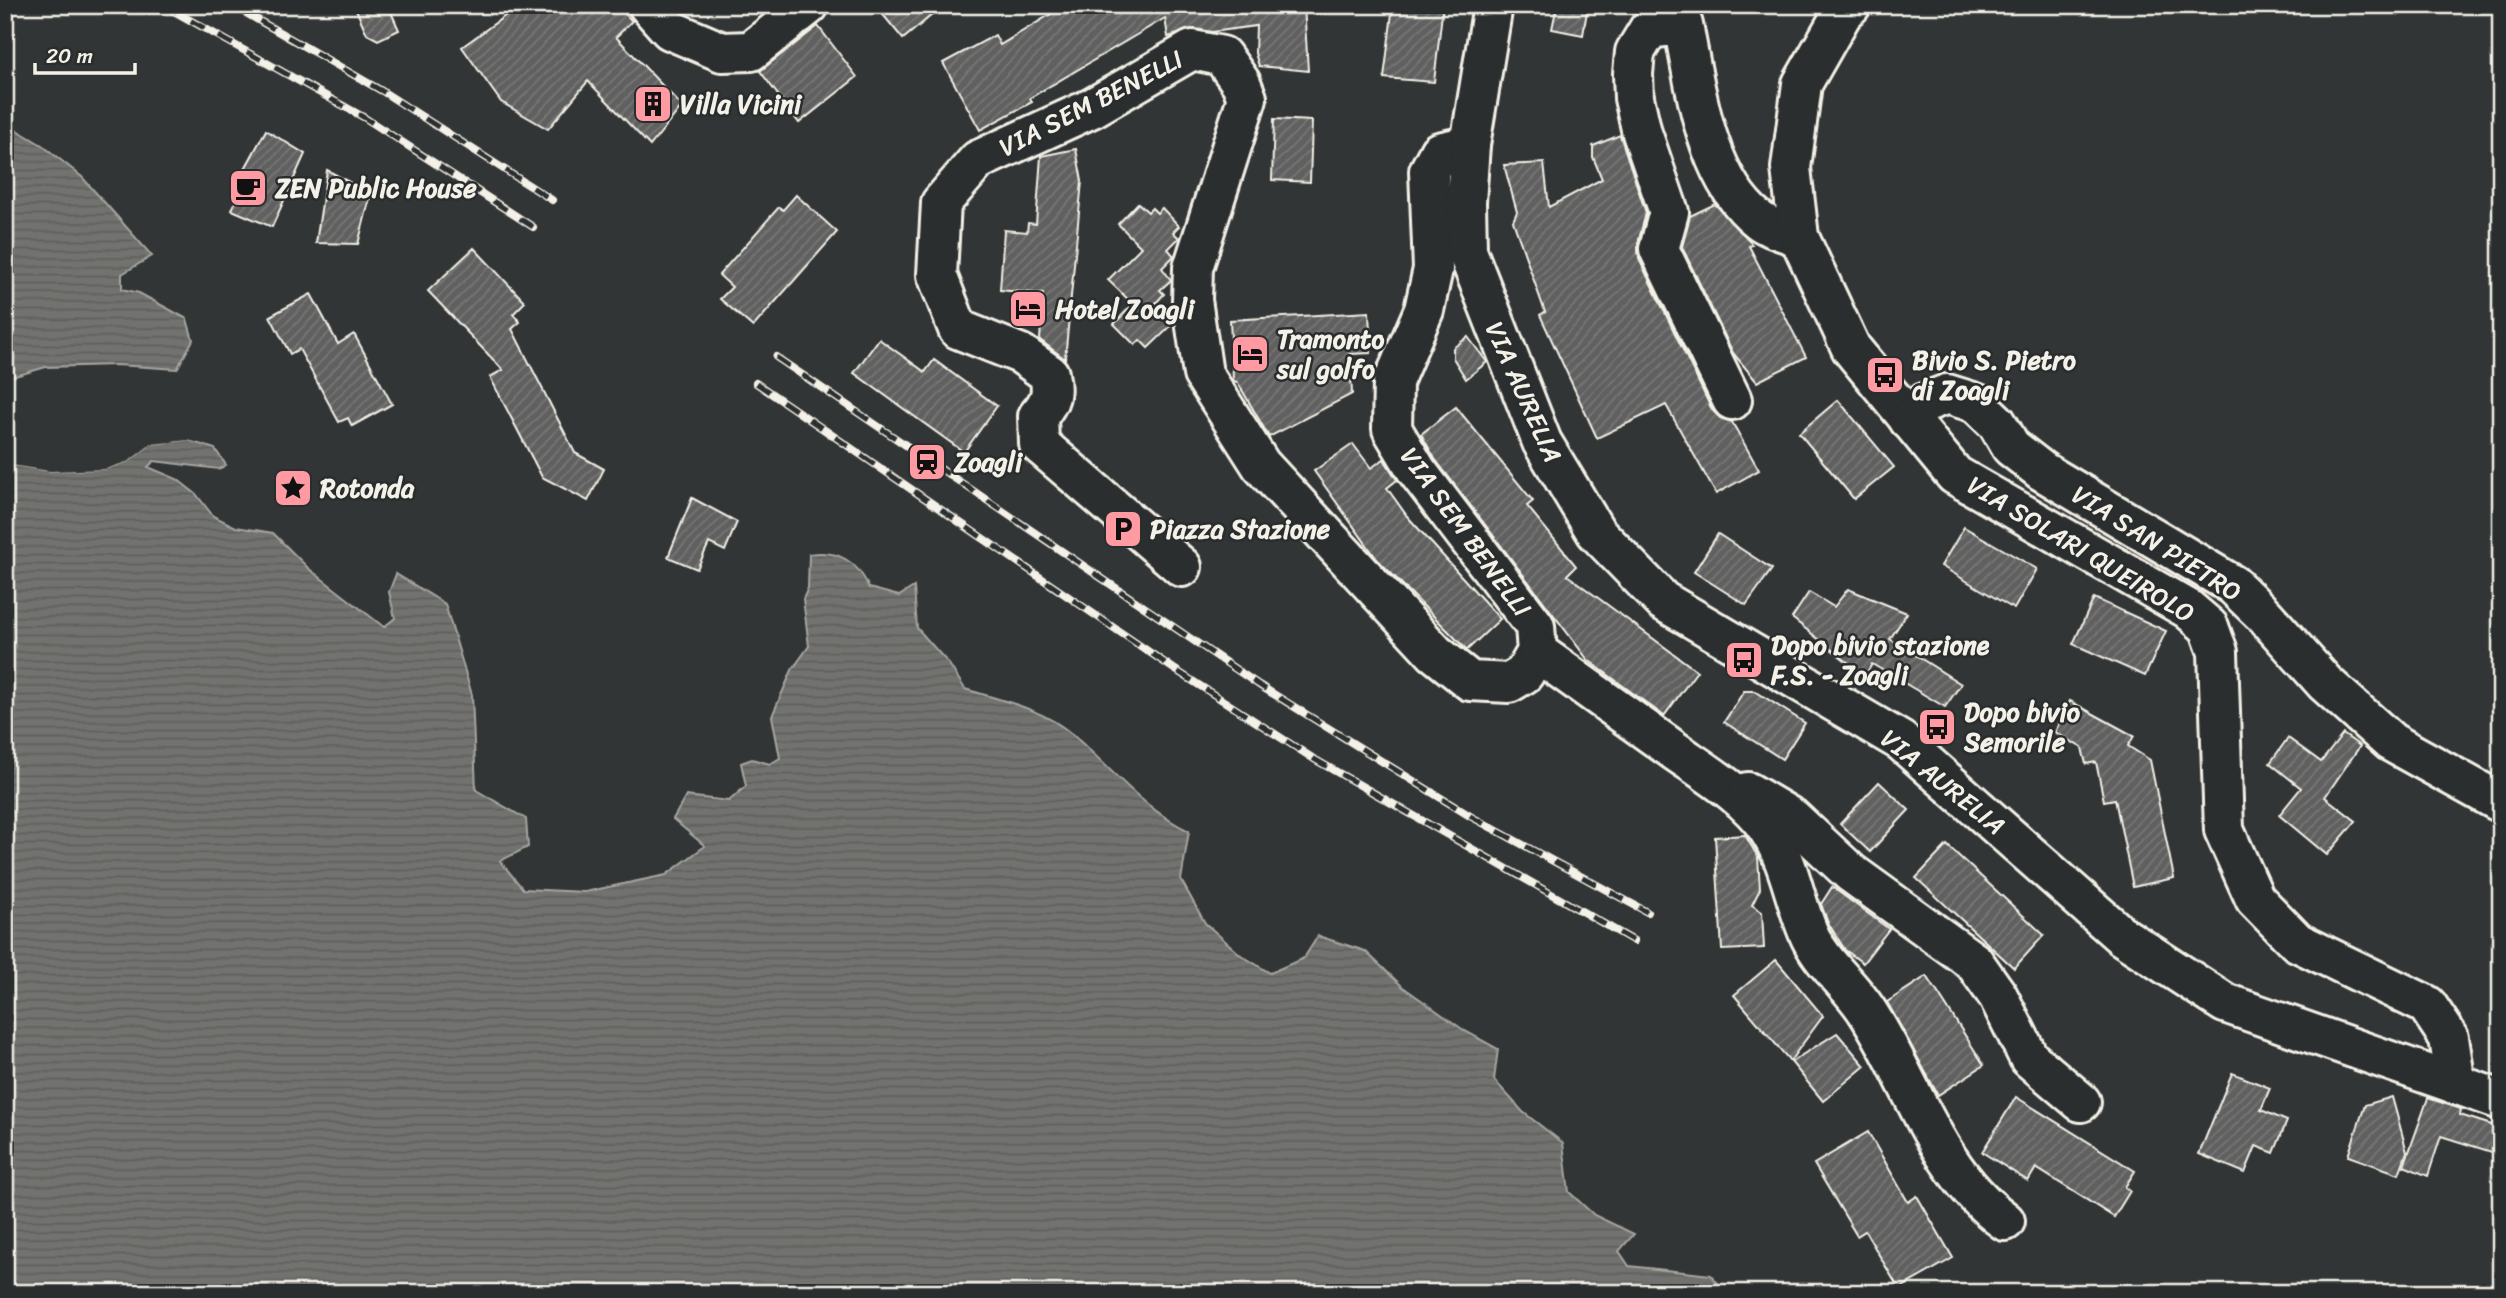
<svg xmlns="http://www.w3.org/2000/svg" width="2506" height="1298" font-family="Sriracha,sans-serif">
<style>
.water{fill:url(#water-rules);stroke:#a6a5a0;stroke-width:2}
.pier{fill:#323535}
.building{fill:url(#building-hatch);stroke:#f4f1e8;stroke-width:2}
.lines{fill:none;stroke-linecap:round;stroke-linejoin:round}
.minor-casing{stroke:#f4f1e8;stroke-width:44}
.tertiary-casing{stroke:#f4f1e8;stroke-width:44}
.primary-casing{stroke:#f4f1e8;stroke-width:44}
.minor{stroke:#2a2d2e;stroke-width:38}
.tertiary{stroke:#2a2d2e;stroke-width:38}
.primary{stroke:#2a2d2e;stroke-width:38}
.rail-casing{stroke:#f4f1e8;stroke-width:8}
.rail{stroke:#2a2d2e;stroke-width:5;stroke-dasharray:16;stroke-linecap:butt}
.labels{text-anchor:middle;stroke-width:5;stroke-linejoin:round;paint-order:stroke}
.street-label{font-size:26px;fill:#f4f1e8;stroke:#2a2d2e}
.poi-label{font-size:26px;font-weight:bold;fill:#f4f1e8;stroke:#2a2d2e;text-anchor:start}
</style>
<defs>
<pattern id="water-rules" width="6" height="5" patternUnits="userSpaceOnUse" patternTransform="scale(1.75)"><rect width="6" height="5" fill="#727370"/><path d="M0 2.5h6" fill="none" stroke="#5e5e5b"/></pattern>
<pattern id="building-hatch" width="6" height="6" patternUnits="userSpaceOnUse" patternTransform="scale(1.75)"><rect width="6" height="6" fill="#5f605f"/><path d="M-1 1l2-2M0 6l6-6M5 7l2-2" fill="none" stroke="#777776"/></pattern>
</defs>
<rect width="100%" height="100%" fill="#323535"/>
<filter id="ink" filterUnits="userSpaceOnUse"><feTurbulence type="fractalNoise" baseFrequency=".0143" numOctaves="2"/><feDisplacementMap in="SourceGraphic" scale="14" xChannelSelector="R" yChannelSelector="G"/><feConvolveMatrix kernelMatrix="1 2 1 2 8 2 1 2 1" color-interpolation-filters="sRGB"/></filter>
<g filter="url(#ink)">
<g class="water">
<path d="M5,123L42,145L82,177L152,256L122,274V289L139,293L187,319L193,340L177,369L116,365L46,367L5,379Z"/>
<path d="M188,440L215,449L226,465L219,469L154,461L148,467L177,479L196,494L213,516L236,527L273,533L308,568L384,627L395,618L389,592L396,574L445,604L472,695L476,790L526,819L528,847L500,861L523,889L585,892L666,875L705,846L673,819L686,796L729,801L746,786L741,763L752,759L770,764L780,758L772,716L792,670L809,646L803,599L808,588L809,554C837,549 858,561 869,588L899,596L914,587L917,628L949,664L965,689C1001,700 1044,709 1073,735C1111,768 1143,809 1189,831L1181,880L1205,923L1241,955L1270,973L1304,958L1318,936L1365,951L1403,987L1465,1031L1498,1049L1494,1080L1523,1112L1563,1143L1569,1192L1594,1215L1634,1234L1619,1251L1629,1266L1711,1275L1726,1293H5V464L50,471L105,469L129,461L151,444Z"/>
</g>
<path class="pier" d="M188,436L218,448L188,440L151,444L129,461L105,469L50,471L5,464V461L50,467L104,466L128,458L150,440Z"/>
<g class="building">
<path d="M354,5H388L399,30L378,40L367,34Z"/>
<path d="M520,5H617L632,21L616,37L682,106L650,146L588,81L548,129L501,102L462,47Z"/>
<path d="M875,5H944L903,39Z"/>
<path d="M1066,5H1304L1308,71L1259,66L1255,53L1256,26L1212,32L1195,29L1168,37L1165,18L1030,98L1032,102L980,130L943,63L995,35L1000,45Z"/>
<path d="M1393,5H1443L1434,82L1384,78Z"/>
<path d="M1557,5H1588L1583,35L1552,29Z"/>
<path d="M818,26L857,77L799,123L760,71Z"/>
<path d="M1274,119L1312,121L1310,182L1272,180Z"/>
<path d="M266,130L305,154L272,227L232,210L239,192L234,189Z"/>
<path d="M1620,135L1646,213L1638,243L1639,259L1712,410L1720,418L1732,422L1759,470L1716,494L1666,405L1597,438L1540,315L1545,312L1513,221L1517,212L1504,165L1544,163L1549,207L1602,179L1593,157V146Z"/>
<path d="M1076,149L1082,181L1065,359L1040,340L1043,294L1000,290L1004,230L1027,232L1028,223L1036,224L1041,156Z"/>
<path d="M327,170L371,194L358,244L316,243Z"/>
<path d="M796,195L837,232L753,327L720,299L732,287L719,275L779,207L783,210Z"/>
<path d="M1138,203L1148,212L1152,208L1157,213L1162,208L1179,226L1173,232L1179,238L1168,249L1174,256L1162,268L1171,280L1160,290L1164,294L1154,305L1173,324L1148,348L1140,340L1135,345L1114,324L1133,304L1108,280L1141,247L1118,224Z"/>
<path d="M1715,204L1749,240L1752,245L1749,246L1806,357L1757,382L1733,353L1682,247L1690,216Z"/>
<path d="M474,248L525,302L513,314L520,322L512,329L575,453L604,469L588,501L542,477L490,377L503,370L428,291Z"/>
<path d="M311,294L338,344L354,334L392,404L352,426L348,418L339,422L299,349L290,354L270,316Z"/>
<path d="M1369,312L1371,353L1350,354L1352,394L1269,437L1238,383L1233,380L1230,320Z"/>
<path d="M1468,337L1487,362L1466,379L1453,358V348Z"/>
<path d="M879,339L925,372L934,360L997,406L964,452L854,373Z"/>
<path d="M1838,400L1894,467L1854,499L1799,433Z"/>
<path d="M1456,407L1533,501L1527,506L1576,566L1567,575L1697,671L1664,716L1588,660L1435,459L1421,434Z"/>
<path d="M1353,444L1371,468L1384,459L1397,480L1387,488L1407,516L1500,619L1467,650L1377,559L1314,471Z"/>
<path d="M692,498L737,522L725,551L709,543L697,569L668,557Z"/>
<path d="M1964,527L2037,569L2014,609L1941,566Z"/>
<path d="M1718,534L1772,569L1746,605L1694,572Z"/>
<path d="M1848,589L1907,613L1890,639L1961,684L1945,707L1872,664L1865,676L1792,618L1809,592L1834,607Z"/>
<path d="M2094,598L2166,631L2145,676L2073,644Z"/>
<path d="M1744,691H1755L1805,723L1782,759L1724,722Z"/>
<path d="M2070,701L2134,736L2128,746L2150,760L2174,878L2133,887L2115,799L2104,801L2096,762L2086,764L2082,748L2055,732Z"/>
<path d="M2343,734L2360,746L2325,797L2356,821L2327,855L2279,815L2301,788L2270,763L2288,738L2321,762Z"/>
<path d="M1879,782L1909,810L1870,852L1840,824Z"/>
<path d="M1745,835L1758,857L1760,889L1752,905L1762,912L1764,948L1722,950L1715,837Z"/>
<path d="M1947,845L2044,935L2014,968L1916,878Z"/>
<path d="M1832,887L1889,929L1863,963L1845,950L1828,923L1821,904Z"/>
<path d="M1776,960L1823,1016L1790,1061L1734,995Z"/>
<path d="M1927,976L1984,1065L1938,1095L1887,1002Z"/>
<path d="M1837,1033L1865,1066L1823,1101L1791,1062Z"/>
<path d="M2232,1073L2270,1088L2261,1110L2287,1121L2274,1153L2256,1146L2245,1173L2199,1154Z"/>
<path d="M2016,1097L2135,1171L2125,1187L2130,1191L2114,1217L2036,1168L2028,1181L1982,1152Z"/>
<path d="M2392,1097L2407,1152L2399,1174L2348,1156L2365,1105Z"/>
<path d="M2428,1098L2461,1109L2460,1115L2501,1128V1155L2441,1136L2428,1176L2404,1166Z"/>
<path d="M1868,1132L1908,1202L1917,1196L1953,1258L1899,1289L1865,1231L1857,1236L1814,1164Z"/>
</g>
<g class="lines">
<defs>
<g id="minor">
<path d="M1732,400L1659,249L1669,212L1642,133L1634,98L1633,74L1635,52L1649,29L1683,25C1696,88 1705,178 1759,220C1769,228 1786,232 1799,237"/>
<path d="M1182,567L1039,444L1038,416C1051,401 1053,393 1049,374L1021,354L958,329L937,275L941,203L978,160L1092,108L1192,50L1222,56L1241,83L1247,98L1193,268L1192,300L1203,374L1261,465L1435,653L1470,681L1509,683L1524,674L1537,652L1535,626L1417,471L1392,429L1393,382L1424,310L1433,269L1429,171L1439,152L1470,145"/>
<path d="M1537,652C1583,685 1629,718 1675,751C1705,772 1747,797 1768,829C1790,863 1793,896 1808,932C1821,963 1849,983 1867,1011C1913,1081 1935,1170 2005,1221"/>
<path d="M1748,792L1792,818L1851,873L1974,962L1998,996L2029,1058L2081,1102"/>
</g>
<g id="tertiary">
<path d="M1851,5L1842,14L1802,84L1791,168L1799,237L1851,348L1955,475L2188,609L2209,627L2218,652L2224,830L2255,899L2297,942L2427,1005L2449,1038L2456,1085"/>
<path d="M1909,420L1926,402L1947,394L1976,403L1997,423L2011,447L2042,471L2233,585L2264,615L2325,683L2391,742L2501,803"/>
</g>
<g id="primary">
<path d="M648,5L670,30L722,52L751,51L809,5"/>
<path d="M1493,5L1470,145L1466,202L1467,251L1542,442L1596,532L1663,601L1901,741L2122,936L2225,1003L2501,1100"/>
</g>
</defs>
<use href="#minor" class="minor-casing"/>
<use href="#tertiary" class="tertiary-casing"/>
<use href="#primary" class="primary-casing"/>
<use href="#minor" class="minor"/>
<use href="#tertiary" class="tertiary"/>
<use href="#primary" class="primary"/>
<defs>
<g id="rail">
<path d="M163,5L365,118L533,227"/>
<path d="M232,5L382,91L552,200"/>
<path d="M776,357L1259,685L1470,816L1647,912"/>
<path d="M756,383L1174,669L1314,759L1634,941"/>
</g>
</defs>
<use href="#rail" class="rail-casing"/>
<use href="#rail" class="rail"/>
</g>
</g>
<defs>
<symbol id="building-square" viewBox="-11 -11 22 22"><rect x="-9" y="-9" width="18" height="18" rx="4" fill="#ff9aa2" stroke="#2a2d2e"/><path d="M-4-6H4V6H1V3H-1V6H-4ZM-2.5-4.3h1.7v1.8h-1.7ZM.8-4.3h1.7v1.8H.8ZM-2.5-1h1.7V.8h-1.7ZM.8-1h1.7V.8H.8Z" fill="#111"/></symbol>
<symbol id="cafe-square" viewBox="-11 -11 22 22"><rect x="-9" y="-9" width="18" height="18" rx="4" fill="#ff9aa2" stroke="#2a2d2e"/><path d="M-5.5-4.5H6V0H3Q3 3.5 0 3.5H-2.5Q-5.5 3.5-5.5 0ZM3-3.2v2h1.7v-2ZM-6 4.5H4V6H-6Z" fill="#111"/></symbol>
<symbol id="hotel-square" viewBox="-11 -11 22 22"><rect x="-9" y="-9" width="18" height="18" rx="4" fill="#ff9aa2" stroke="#2a2d2e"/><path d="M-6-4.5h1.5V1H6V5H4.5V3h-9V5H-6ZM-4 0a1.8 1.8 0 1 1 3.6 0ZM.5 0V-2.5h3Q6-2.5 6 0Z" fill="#111"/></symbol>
<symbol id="bus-square" viewBox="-11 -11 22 22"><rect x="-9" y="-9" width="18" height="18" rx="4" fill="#ff9aa2" stroke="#2a2d2e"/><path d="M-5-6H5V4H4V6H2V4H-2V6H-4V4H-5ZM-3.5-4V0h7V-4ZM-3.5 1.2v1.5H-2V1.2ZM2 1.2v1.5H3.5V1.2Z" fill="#111"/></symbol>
<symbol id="station-square" viewBox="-11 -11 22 22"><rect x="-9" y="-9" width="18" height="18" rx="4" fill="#ff9aa2" stroke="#2a2d2e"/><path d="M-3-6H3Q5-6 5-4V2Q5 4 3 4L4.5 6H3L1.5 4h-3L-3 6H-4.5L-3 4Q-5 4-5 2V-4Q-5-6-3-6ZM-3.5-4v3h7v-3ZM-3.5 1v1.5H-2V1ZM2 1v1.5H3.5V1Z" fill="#111"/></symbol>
<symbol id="sight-square" viewBox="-11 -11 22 22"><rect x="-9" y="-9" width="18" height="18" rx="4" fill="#ff9aa2" stroke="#2a2d2e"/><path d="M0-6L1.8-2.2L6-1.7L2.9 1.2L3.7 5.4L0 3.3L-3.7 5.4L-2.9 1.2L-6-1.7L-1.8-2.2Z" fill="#111"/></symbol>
<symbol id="parking-square" viewBox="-11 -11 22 22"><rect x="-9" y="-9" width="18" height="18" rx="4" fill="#ff9aa2" stroke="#2a2d2e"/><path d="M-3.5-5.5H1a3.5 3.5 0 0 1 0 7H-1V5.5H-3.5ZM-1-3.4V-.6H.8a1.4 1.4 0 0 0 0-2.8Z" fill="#111"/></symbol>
</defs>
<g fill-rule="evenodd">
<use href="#building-square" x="631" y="82" width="44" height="44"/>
<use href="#cafe-square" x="226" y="166" width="44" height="44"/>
<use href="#hotel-square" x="1006" y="287" width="44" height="44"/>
<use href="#hotel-square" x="1228" y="332" width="44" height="44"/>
<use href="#bus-square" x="1863" y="353" width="44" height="44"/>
<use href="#station-square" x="905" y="440" width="44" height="44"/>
<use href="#sight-square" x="271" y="466" width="44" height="44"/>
<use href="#parking-square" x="1101" y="507" width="44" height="44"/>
<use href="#bus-square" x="1722" y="638" width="44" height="44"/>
<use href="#bus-square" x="1915" y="705" width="44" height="44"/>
</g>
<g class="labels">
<g class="street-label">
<text transform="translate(1091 103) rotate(-27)" y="9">VIA SEM BENELLI</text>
<text transform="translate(1524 392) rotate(66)" y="9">VIA AURELIA</text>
<text transform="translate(1466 532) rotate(54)" y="9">VIA SEM BENELLI</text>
<text transform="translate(2157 543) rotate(32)" y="9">VIA SAN PIETRO</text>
<text transform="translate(2081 549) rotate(31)" y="9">VIA SOLARI QUEIROLO</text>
<text transform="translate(1943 782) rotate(39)" y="9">VIA AURELIA</text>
</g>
<g class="poi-label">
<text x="680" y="113">Villa Vicini</text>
<text x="275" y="197">ZEN Public House</text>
<text x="1055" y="318">Hotel Zoagli</text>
<text x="1277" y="348">Tramonto<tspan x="1277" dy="30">sul golfo</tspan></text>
<text x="1912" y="369">Bivio S. Pietro<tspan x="1912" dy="30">di Zoagli</tspan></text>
<text x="954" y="471">Zoagli</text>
<text x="320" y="497">Rotonda</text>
<text x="1150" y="538">Piazza Stazione</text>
<text x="1771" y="654">Dopo bivio stazione<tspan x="1771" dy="30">F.S. - Zoagli</tspan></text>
<text x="1964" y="721">Dopo bivio<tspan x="1964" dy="30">Semorile</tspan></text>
</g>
</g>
<rect width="2506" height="1298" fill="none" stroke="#2a2d2e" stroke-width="28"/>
<rect x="14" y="14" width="2478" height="1270" fill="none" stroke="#f4f1e8" stroke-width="2.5" filter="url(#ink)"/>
<path d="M35 63v10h100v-10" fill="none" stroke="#f4f1e8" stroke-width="3.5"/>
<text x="46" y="63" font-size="21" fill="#f4f1e8" stroke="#2a2d2e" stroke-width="5" paint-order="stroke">20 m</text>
</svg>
